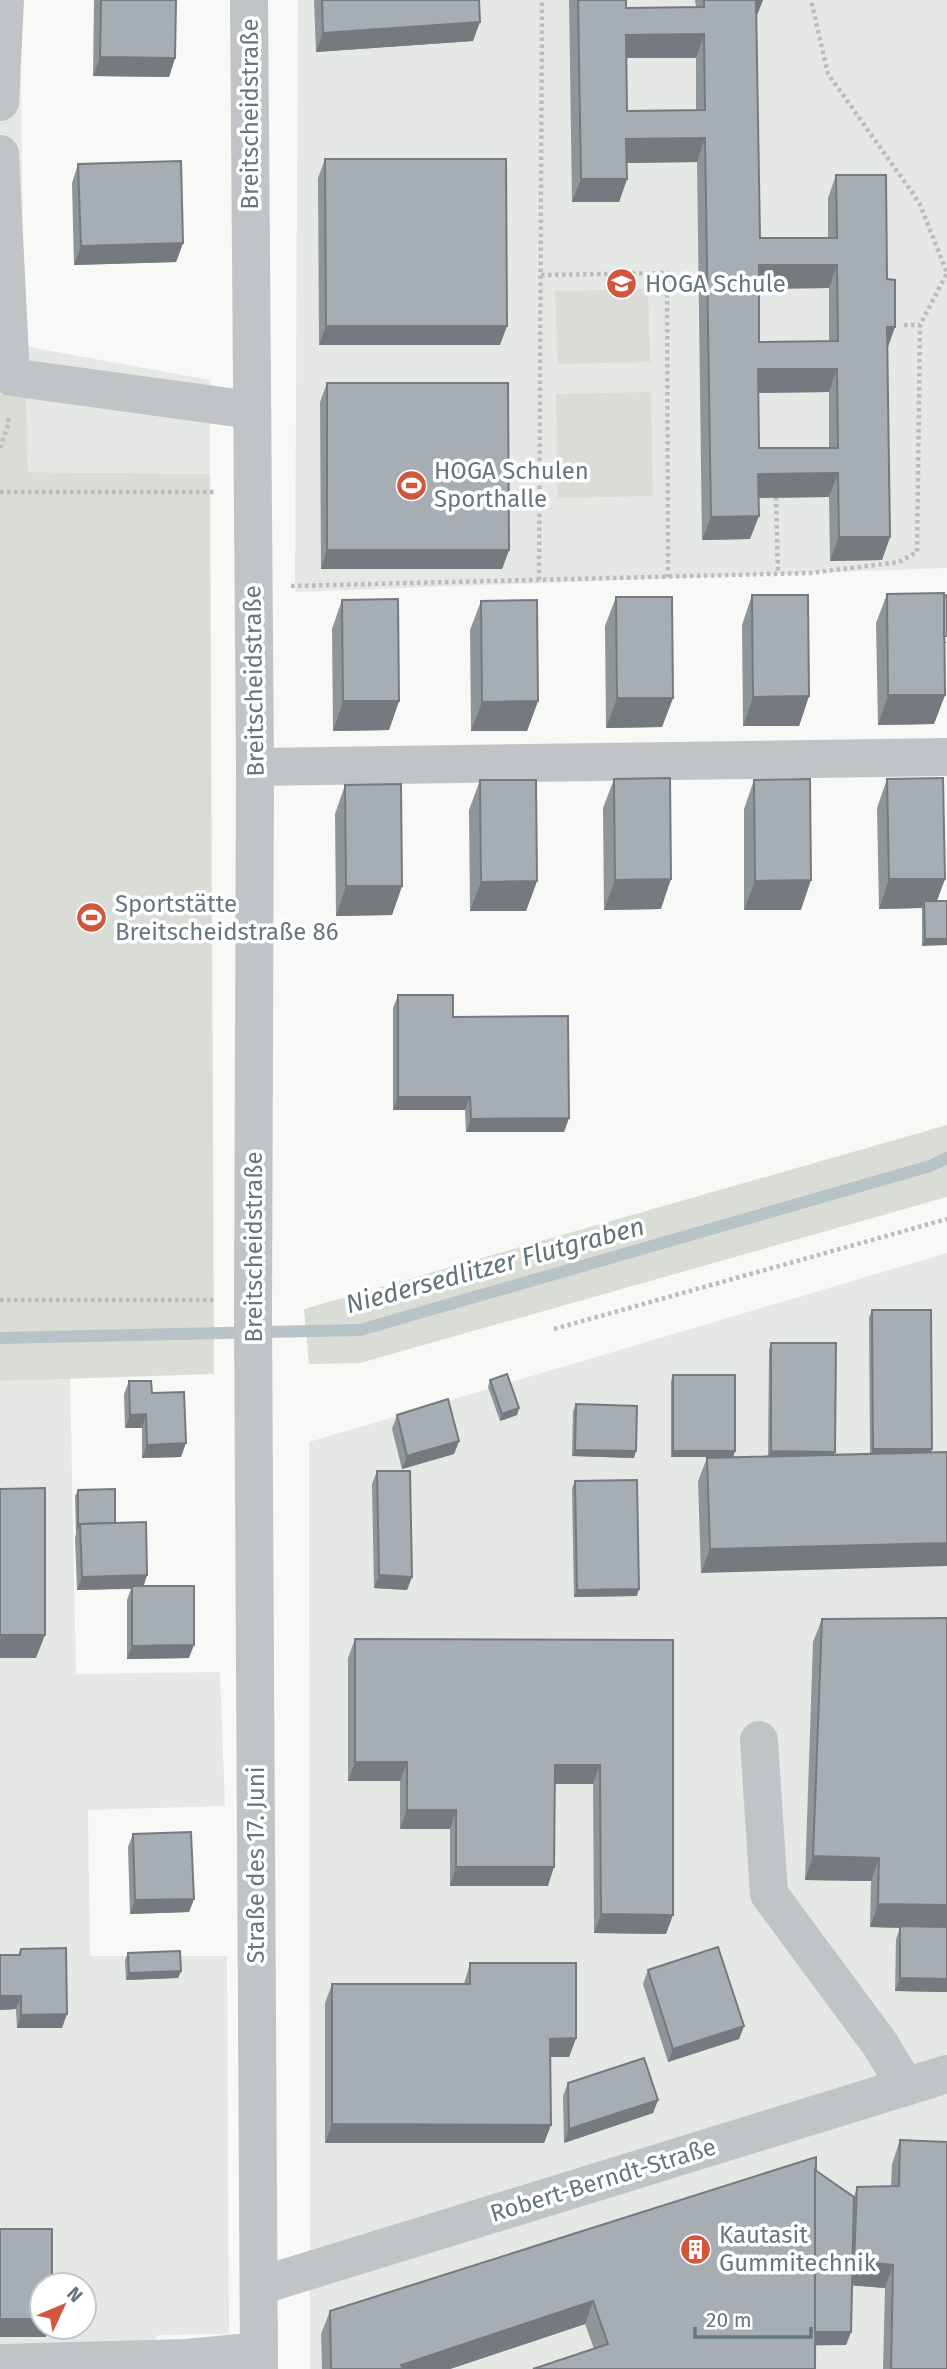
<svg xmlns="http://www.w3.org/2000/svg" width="947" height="2369" font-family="'Fira Sans',sans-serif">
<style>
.built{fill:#e6e8e6;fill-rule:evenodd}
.green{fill:#d9ddd6}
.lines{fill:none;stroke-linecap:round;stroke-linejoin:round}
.stream{stroke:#b7c3c6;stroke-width:12}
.path{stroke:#babdbf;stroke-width:4.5;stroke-dasharray:3.5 3.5;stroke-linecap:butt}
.minor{stroke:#c0c4c7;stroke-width:38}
.wall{fill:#8f969a;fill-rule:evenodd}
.shaded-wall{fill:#747a7d}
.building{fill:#a6aeb3;stroke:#747a7d;stroke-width:2;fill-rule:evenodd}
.labels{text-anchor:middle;stroke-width:7;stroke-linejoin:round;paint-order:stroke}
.street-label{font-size:24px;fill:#66767e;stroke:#fff}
.poi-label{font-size:24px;fill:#66767e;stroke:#fff;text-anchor:start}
.water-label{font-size:26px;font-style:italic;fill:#617478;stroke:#fff}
</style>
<rect width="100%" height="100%" fill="#f8f8f6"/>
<g class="built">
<path d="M0,0H20L24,346L210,380V474L28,472L26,395L0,394Z"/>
<path d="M298,0H947V568L295,592Z"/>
<path d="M947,1253V2369H310L309,1442Z"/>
<path d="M70,1376L76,1674L220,1672L225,1806L88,1810L90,1956H227L229,2334L159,2335L128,2369H0V1381ZM42,2285H84V2327H42Z"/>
</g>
<g class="green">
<path d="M648,289L650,362L558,364L555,291Z"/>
<path d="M651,392L653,496L558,498L556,394Z"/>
<path d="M0,394H26L28,472L210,474L214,1374L0,1381Z"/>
<path d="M947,1125V1197L360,1363L309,1364L304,1309Z"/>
</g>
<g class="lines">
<path class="stream" d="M0,1338L360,1330L930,1166L947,1158"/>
<g class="path">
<path d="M541,275L667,273L668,577"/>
<path d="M904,325H920"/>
<path d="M0,448L9,422L7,415"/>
<path d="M0,492H216"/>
<path d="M776,497L778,574"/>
<path d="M539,580L542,0"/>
<path d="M291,586L810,573L899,562L917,552L920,325L947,273L919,202L828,74L811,0"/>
<path d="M0,1300H215"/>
<path d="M554,1329L947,1219"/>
</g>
<g class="minor">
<path d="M249,0L255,767L253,1314L259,2369"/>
<path d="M0,102L5,0"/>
<path d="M0,154L11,377L251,410"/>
<path d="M255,767L947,757"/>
<path d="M759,1740L769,1894L880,2044L906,2087"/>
<path d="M259,2286L947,2074"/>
<path d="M0,2363L187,2358L259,2351"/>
</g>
</g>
<g class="wall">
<path d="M94,0H176L175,58L169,77L93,76Z"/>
<path d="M314,0H479L473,41L316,52Z"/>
<path d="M569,0H626V8L696,7L695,0H763L757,15H756L760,238H828V198L836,175L887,348L890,537L882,560L830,561L829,497L759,498L750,539L702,540L697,162L627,163V179L619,202H572ZM626,58H696V110L627,111ZM829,288V342H759V289ZM829,392V448H759L758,393Z"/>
<path d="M325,159L500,345H319L318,178Z"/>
<path d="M78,164L183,243L176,262L74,265L72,183Z"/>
<path d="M327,383L509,550L502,569H321L320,402Z"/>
<path d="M887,594L947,643H944L945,695L934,724L878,725L876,623Z"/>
<path d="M752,595L809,696L799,726H743L742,625Z"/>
<path d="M616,597L673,698L662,727L606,728L605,626Z"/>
<path d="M342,600L399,701L389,730L333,731L332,629Z"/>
<path d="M481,601L538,701L527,731H471L470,630Z"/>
<path d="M614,779L661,909L604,910L603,808Z"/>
<path d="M887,779L945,879L937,901H947L922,946V908L879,909L877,808Z"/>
<path d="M480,780L537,881L526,911H470L469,810Z"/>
<path d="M754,780L801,910H744V809Z"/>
<path d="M345,785L402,886L392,915L336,916L335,814Z"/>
<path d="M398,995L453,1017L569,1118L564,1132H466L465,1110H393V1008Z"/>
<path d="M872,1310L932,1449L701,1573L698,1481L707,1458L732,1457H671V1381L673,1375L735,1451L733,1457L768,1456L769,1349L771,1343L835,1452L834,1455L870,1454L869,1317Z"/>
<path d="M490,1380L519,1408L517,1415L500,1421L488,1387Z"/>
<path d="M129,1381L152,1393L181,1457L142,1458V1428H125L124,1394Z"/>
<path d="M576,1404L634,1458L572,1456L573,1411Z"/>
<path d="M397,1415L459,1441L454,1454L402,1469L392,1429Z"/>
<path d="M377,1471L412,1577L407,1590L374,1588L372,1484Z"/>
<path d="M575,1481L637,1596L574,1597L572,1488Z"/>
<path d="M78,1490L115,1523L147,1575L143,1586L189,1658L127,1659V1600L131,1589L77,1590L75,1537L76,1534L75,1496Z"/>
<path d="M822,1619L947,1992L895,1991L896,1939L900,1928L870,1927L871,1881L805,1880L813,1642Z"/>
<path d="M355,1639L673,1640L666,1934L594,1933L593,1784H555L548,1886H450V1829H400V1781H348V1658Z"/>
<path d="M133,1834L194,1899L189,1912L130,1914L128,1847Z"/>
<path d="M21,1949L62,2028H17L16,2009L0,2010V1955H18Z"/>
<path d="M128,1953L181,1971L178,1978L126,1980L125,1960Z"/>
<path d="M470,1963L576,2038L569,2057H551V2125L544,2143H325V2003L332,1984H464Z"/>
<path d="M648,1970L744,2026L739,2039L668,2062L643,1984Z"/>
<path d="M568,2083L658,2100L653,2113L564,2143L563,2096Z"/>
<path d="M900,2140L947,2369H883L885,2288L852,2285L851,2332L846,2345L594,2349L585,2324L450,2369H322L321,2334L330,2311L815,2170L854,2197L857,2187L891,2186L892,2164Z"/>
</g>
<g class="shaded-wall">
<path d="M753,0H763L757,15L747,14Z"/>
<path d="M480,22L473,41L316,52L323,33Z"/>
<path d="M704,34L696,58H617L626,35Z"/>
<path d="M100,57L175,58L169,77L93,76Z"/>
<path d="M705,138L697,162L618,163L626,139Z"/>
<path d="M581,179H627L619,202H572Z"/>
<path d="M183,243L176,262L74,265L81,246Z"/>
<path d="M759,265H837L829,288L750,289Z"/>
<path d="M326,326H507L500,345H319Z"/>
<path d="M887,327H895L887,350Z"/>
<path d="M758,369H837L829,392L749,393Z"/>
<path d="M838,473L829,497L750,498L758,474Z"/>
<path d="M759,516L750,539L702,540L711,517Z"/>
<path d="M839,537H890L882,560L830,561Z"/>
<path d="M327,550H509L502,569H321Z"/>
<path d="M888,695H945L934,724L878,725Z"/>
<path d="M809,696L799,726H743L753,697Z"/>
<path d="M617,698H673L662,727L606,728Z"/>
<path d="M343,701H399L389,730L333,731Z"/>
<path d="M538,701L527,731H471L482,702Z"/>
<path d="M671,879L661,909L604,910L615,880Z"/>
<path d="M889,879H945L934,908L924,901L922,908L879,909Z"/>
<path d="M811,880L801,910H744L755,881Z"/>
<path d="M537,881L526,911H470L481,882Z"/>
<path d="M346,886H402L392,915L336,916Z"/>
<path d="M925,939H947V945L922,946Z"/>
<path d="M398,1097H470L465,1110H393Z"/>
<path d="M569,1118L564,1132H466L471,1119Z"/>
<path d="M519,1408L517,1415L500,1421L502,1414Z"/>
<path d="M146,1414L142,1428H125L130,1415Z"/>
<path d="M459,1441L454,1454L402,1469L407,1456Z"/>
<path d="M186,1443L181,1457L142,1458L147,1445Z"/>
<path d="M873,1449H932L930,1456H870Z"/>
<path d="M575,1450L636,1451L634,1458L572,1456Z"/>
<path d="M673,1451H735L733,1457H671Z"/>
<path d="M771,1451L835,1452L832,1459L768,1457Z"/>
<path d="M947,1543V1566L701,1573L710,1549Z"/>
<path d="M147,1575L143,1588L77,1590L82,1577Z"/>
<path d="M379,1575L412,1577L407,1590L374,1588Z"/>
<path d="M639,1589L637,1596L574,1597L577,1590Z"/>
<path d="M0,1635H45L36,1658H0Z"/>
<path d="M194,1645L189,1658L127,1659L132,1646Z"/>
<path d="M355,1762H407L400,1781H348Z"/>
<path d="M555,1765H600L593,1784H548Z"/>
<path d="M407,1810H456L450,1829H400Z"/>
<path d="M813,1856L879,1858L871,1881L805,1880Z"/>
<path d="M456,1867H554L548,1886H450Z"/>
<path d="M194,1899L189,1912L130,1914L135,1900Z"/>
<path d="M878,1904L947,1905V1929L870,1927Z"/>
<path d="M601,1914L673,1915L666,1934L594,1933Z"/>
<path d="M181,1971L178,1978L126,1980L129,1973Z"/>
<path d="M900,1978L947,1979V1992L895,1991Z"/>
<path d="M0,1996H21L16,2009L0,2010Z"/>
<path d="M67,2014L62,2028H17L21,2015Z"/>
<path d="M744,2026L739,2039L668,2062L673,2049Z"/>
<path d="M576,2038L569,2057H544L550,2039Z"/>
<path d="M658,2100L653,2113L564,2143L569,2129Z"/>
<path d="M332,2124L551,2125L544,2143H325Z"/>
<path d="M854,2261L893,2265L885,2288L845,2285Z"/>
<path d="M593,2301L585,2324L450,2369H400L401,2365Z"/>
<path d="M0,2319H42V2327H50L46,2337H0Z"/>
<path d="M810,2332H851L846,2345H805Z"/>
</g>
<g class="building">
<path d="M101,0H176L175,58L100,57Z"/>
<path d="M322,0H479L480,22L323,33Z"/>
<path d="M578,0H626V8L704,7V0H756L760,238H837L836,175H886L887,279L895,280V327H887L890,537H839L838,473L758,474L759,516L711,517L705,138L626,139L627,179H581ZM704,34L705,110L627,111L626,35ZM759,265H837L838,341L759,342ZM758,369H837L838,448H759Z"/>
<path d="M325,159H506L507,326H326Z"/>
<path d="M181,161L183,243L81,246L78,164Z"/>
<path d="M327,383H508L509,550H327Z"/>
<path d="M944,593L945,695H888L887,594Z"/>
<path d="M752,595H808L809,696L753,697Z"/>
<path d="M947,595V636H944V596Z"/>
<path d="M616,597H672L673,698H617Z"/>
<path d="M398,599L399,701H343L342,600Z"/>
<path d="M537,600L538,701L482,702L481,601Z"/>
<path d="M670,778L671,879L615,880L614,779Z"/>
<path d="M943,778L945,879H889L887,779Z"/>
<path d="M810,779L811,880L755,881L754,780Z"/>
<path d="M480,780H536L537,881L481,882Z"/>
<path d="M401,784L402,886H346L345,785Z"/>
<path d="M924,901H947V939H925Z"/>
<path d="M398,995H453V1017L568,1016L569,1118L471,1119L470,1097H398Z"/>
<path d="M872,1310H931L932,1449H873Z"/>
<path d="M771,1343H836L835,1452L771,1451Z"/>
<path d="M507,1374L519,1408L502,1414L490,1380Z"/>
<rect x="673" y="1375" width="62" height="76"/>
<path d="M129,1381H151L152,1393L184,1392L186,1443L147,1445L146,1414L130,1415Z"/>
<path d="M448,1399L459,1441L407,1456L397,1415Z"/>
<path d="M576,1404L637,1406L636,1451L575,1450Z"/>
<path d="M947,1452V1543L710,1549L707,1458Z"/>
<path d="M377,1471H410L412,1577L379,1575Z"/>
<path d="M637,1480L639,1589L577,1590L575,1481Z"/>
<path d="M45,1488V1635H0V1489Z"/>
<path d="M115,1489V1523L80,1524L78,1527V1490Z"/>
<path d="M146,1522L147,1575L82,1577L80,1524Z"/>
<path d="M132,1586H194V1645L132,1646Z"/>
<path d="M947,1618V1905L878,1904L879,1858L813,1856L822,1619Z"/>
<path d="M355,1639L673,1640V1915L601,1914L600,1765H555L554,1867H456V1810H407V1762H355Z"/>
<path d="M191,1832L194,1899L135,1900L133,1834Z"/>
<path d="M900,1926L947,1927V1979L900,1978Z"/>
<path d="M718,1947L744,2026L673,2049L648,1970Z"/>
<path d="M66,1948L67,2014L21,2015V1996H0V1955H20L21,1949Z"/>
<path d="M180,1951L181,1971L129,1973L128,1953Z"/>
<path d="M470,1963H576V2038L550,2039L551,2125L332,2124V1984H470Z"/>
<path d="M644,2058L658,2100L569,2129L568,2083Z"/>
<path d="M900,2140L947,2142V2369H891L893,2265L854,2261L857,2187L899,2186Z"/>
<path d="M816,2157L815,2369H533L608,2344L593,2301L401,2365L403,2369H331L330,2311Z"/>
<path d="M815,2170L854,2197L851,2332H815Z"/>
<path d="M0,2229H52V2285H42V2319H0Z"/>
</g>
<defs>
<symbol id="school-disc" viewBox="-11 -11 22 22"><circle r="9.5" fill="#d2553c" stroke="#fff"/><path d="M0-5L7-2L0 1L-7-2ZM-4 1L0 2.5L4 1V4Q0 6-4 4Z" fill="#fff"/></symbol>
<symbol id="stadium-disc" viewBox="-11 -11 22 22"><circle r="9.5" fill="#d2553c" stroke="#fff"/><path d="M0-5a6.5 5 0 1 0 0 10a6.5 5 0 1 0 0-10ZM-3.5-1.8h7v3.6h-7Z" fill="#fff"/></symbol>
<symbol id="building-disc" viewBox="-11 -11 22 22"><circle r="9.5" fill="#d2553c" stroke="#fff"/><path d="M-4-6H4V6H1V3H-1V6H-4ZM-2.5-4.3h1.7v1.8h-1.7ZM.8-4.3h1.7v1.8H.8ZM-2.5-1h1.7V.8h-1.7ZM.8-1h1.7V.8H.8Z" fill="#fff"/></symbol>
</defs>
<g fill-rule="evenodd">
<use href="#school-disc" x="604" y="266" width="35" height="35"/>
<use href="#stadium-disc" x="394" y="468" width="35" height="35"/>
<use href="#stadium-disc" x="74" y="900" width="35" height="35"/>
<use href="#building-disc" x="678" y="2232" width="35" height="35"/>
</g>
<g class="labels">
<g class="street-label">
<text transform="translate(250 114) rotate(-90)" y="8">Breitscheidstraße</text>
<text transform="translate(254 681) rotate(-91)" y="8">Breitscheidstraße</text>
<text transform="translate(254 1247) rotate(-90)" y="8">Breitscheidstraße</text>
<text transform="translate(256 1865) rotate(-90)" y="8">Straße des 17. Juni</text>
<text transform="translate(603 2180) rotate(-17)" y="8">Robert-Berndt-Straße</text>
</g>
<g class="poi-label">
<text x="645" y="292">HOGA Schule</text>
<text x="434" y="479">HOGA Schulen<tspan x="434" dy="28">Sporthalle</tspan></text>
<text x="115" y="912">Sportstätte<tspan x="115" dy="28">Breitscheidstraße 86</tspan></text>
<text x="719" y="2243">Kautasit<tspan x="719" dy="28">Gummitechnik</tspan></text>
</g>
<g class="water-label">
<text transform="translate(495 1265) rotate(-15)" y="9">Niedersedlitzer Flutgraben</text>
</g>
</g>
<g transform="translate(63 2306) rotate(46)"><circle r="33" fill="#ffffff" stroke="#c2c8cb" stroke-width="2"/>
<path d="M0-5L12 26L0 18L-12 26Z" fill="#d2553c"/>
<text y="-10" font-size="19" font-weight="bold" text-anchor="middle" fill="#66767e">N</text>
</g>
<path d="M695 2327v10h116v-10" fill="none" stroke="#66767e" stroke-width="3.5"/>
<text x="706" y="2327" font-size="21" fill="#66767e" stroke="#ffffff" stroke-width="5" paint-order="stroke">20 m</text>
</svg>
